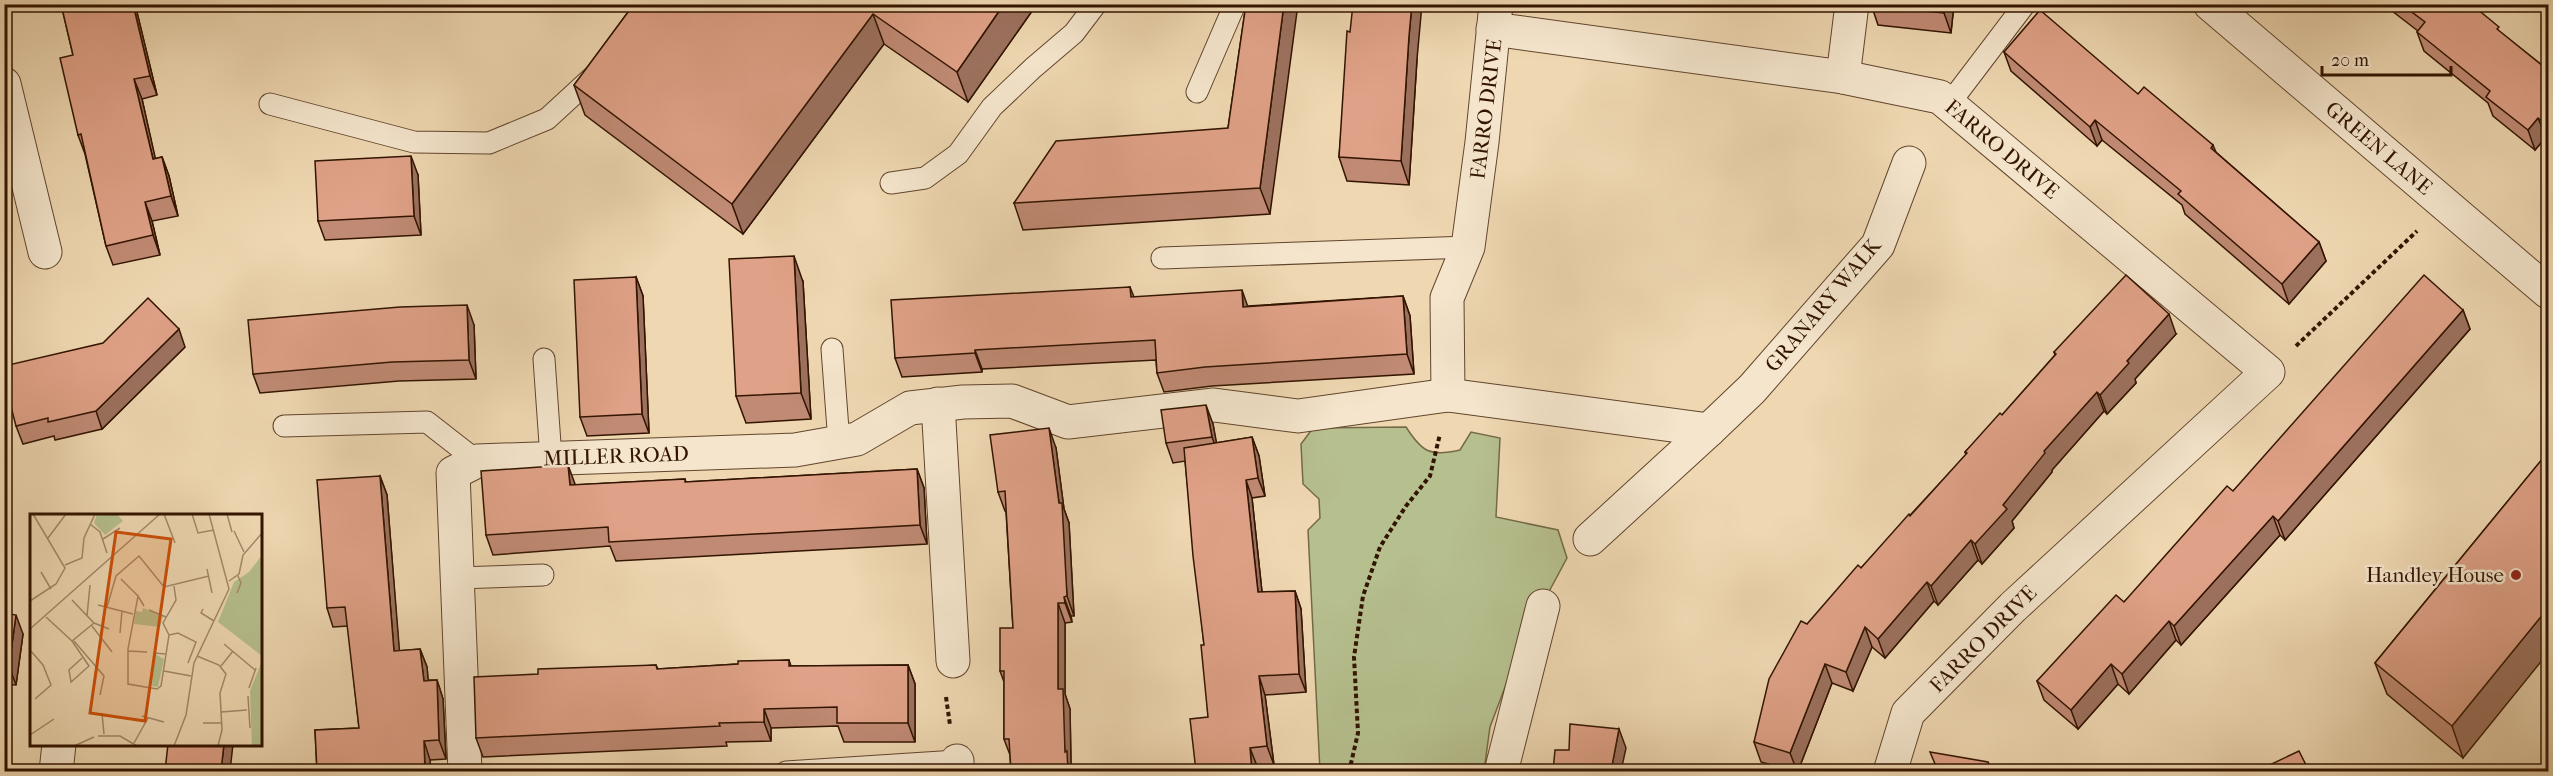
<svg xmlns="http://www.w3.org/2000/svg" width="2553" height="776" font-family="'IM FELL French Canon',serif">
<style>
.green{fill:#b6bf8e;stroke:#746a47;stroke-width:1.5}
.lines{fill:none;stroke-linecap:round;stroke-linejoin:round}
.service-casing{stroke:#61452c;stroke-width:23}
.minor-casing{stroke:#61452c;stroke-width:35}
.tertiary-casing{stroke:#61452c;stroke-width:35}
.path{stroke:#321400;stroke-width:4;stroke-dasharray:4.5 3;stroke-linecap:butt}
.service{stroke:#f4e5cc;stroke-width:21}
.minor{stroke:#f4e5cc;stroke-width:33}
.tertiary{stroke:#f4e5cc;stroke-width:33}
.wall{fill:#c08a74;stroke:#321400;stroke-width:1.5}
.shaded-wall{fill:#9c715e;stroke:#321400;stroke-width:1.5}
.building{fill:#dfa187;stroke:#321400;stroke-width:1.5}
.poi-dot{fill:#8f2418;stroke:#f4e5cc;stroke-width:2}
.labels{text-anchor:middle;stroke-width:5;stroke-linejoin:round;paint-order:stroke}
.street-label{font-size:21px;fill:#321400;stroke:#f4e5cc}
.poi-label{font-size:21px;fill:#321400;stroke:#f4e5cc;text-anchor:end}
.inset-road{fill:none;stroke:#a3896a;stroke-width:1.5}
.view{fill:#cd4f0a;fill-opacity:0.15;stroke:#cd4f0a;stroke-width:3}
.inset-edge{fill:none;stroke:#321400;stroke-width:3}
</style>
<rect width="100%" height="100%" fill="#eed7b1"/>
<filter id="stains"><feTurbulence type="fractalNoise" baseFrequency=".00333" numOctaves="4"/><feColorMatrix values="0 0 0 0 .2 0 0 0 0 .09 0 0 0 0 .02 0 0 0 .5 -.17"/></filter>
<radialGradient id="worn" r=".72"><stop offset=".6" stop-color="#630" stop-opacity="0"/><stop offset="1" stop-color="#630" stop-opacity=".3"/></radialGradient>
<path class="green" d="M1406,427C1422,452 1430,457 1460,450L1471,432L1500,438L1496,517L1558,530L1567,558L1522,642L1490,727L1484,771H1320L1308,530L1320,518L1319,499L1303,484L1301,444L1313,428Z"/>
<g class="lines">
<defs>
<g id="service">
<path d="M1197,92L1235,4"/>
<path d="M270,104L414,142L489,143L547,119L597,73"/>
<path d="M1949,104L2025,4"/>
<path d="M891,183L925,178L958,154L992,107L1033,68L1074,33L1096,4"/>
<path d="M1162,258L1468,247"/>
<path d="M832,349L839,443"/>
<path d="M544,359L551,458"/>
<path d="M284,426L427,422L477,461"/>
<path d="M458,578L543,575"/>
<path d="M786,772L957,761"/>
</g>
<g id="minor">
<path d="M1493,29L1843,77L1940,97L2268,372L2013,607L1908,713L1890,772"/>
<path d="M1843,77L1852,4"/>
<path d="M4,84L45,252"/>
<path d="M1448,395L1447,298L1468,247L1482,142L1496,4"/>
<path d="M938,404L953,661"/>
<path d="M1709,430L1752,389L1878,245L1909,163"/>
<path d="M957,761V772"/>
<path d="M56,772L59,744"/>
<path d="M465,772L453,473L477,461L795,450L857,439L910,408L963,402L1012,401L1068,422L1214,405L1298,416L1448,395L1709,430L1590,539"/>
<path d="M1501,772L1543,606"/>
</g>
<path id="tertiary" d="M2210,4L2548,292"/>
</defs>
<use href="#service" class="service-casing"/>
<use href="#minor" class="minor-casing"/>
<use href="#tertiary" class="tertiary-casing"/>
<g class="path">
<path d="M2296,346L2417,231"/>
<path d="M946,697L950,725"/>
<path d="M1349,772L1358,733L1354,657L1363,596L1380,547L1406,506L1430,476L1440,434"/>
</g>
<use href="#service" class="service"/>
<use href="#minor" class="minor"/>
<use href="#tertiary" class="tertiary"/>
</g>
<g class="wall">
<path d="M61,4H135L157,95L142,99L155,159L162,157L169,176L178,216L152,221L160,255L113,265L106,246L85,154L78,135L73,55Z"/>
<path d="M634,4H1037L968,102L884,44L743,234L585,115L574,85Z"/>
<path d="M1246,4L1270,214L1023,230L1014,203L1228,128Z"/>
<path d="M1871,4H1954L1951,33L1878,25Z"/>
<path d="M2383,4H2471L2500,32L2548,70V139L2546,137L2535,150L2493,116L2488,103L2424,51L2417,32L2418,31Z"/>
<path d="M1350,32L1417,59L1409,185L1347,181L1339,157Z"/>
<path d="M2004,52L2138,94L2217,153L2319,242L2326,261L2289,304L2185,214L2182,205L2102,140L2097,146L2011,71Z"/>
<path d="M418,175L421,235L325,240L318,221Z"/>
<path d="M636,277L643,296L649,433L587,436L580,417Z"/>
<path d="M803,282L811,419L746,423L736,396Z"/>
<path d="M1130,287L1134,297L1248,306L1403,296L1410,316L1414,374L1212,386L1164,392L1157,373L1156,360L982,369V372L902,377L895,358Z"/>
<path d="M2463,310L2470,329L2285,540L2280,535L2181,645L2176,640L2129,694L2118,684L2078,729L2044,700L2037,681L2124,602L2233,491Z"/>
<path d="M474,325L476,379L399,381L260,393L253,374Z"/>
<path d="M4,333L9,357L4,358Z"/>
<path d="M2176,334L2135,379L2136,383L2107,414L2104,411L2052,470V472L2012,521L2014,528L1982,564L1978,560L1938,605L1934,601L1885,658L1872,647L1853,691L1832,683L1798,771H1793L1761,762L1754,742L1861,568L1966,455L1965,452L2002,415L2055,355L2054,352Z"/>
<path d="M185,347L102,429L55,440L54,436L23,444L16,426Z"/>
<path d="M1213,424L1216,443L1252,437L1259,456L1265,496L1252,498L1262,592L1295,591L1301,609L1306,692L1265,695L1274,765L1196,771L1208,717L1204,645L1185,461L1173,463L1166,443Z"/>
<path d="M1056,448L1064,509L1069,523L1074,616H1071L1072,622L1065,623V694L1070,709L1071,764L1074,771H1011L1010,755L1004,739V682L1000,671L1013,628L1006,511H1005L998,492Z"/>
<path d="M2548,452L2463,758L2387,694L2375,663Z"/>
<path d="M917,469L924,488L927,544L616,561L610,546L493,555L486,535L575,485L685,479L686,482Z"/>
<path d="M380,476L387,495L399,651L420,649L427,667L428,680H437L443,699L446,759L430,760L431,771H317L315,730L359,728L348,626L333,627L327,608Z"/>
<path d="M4,613L23,634L16,685L4,684Z"/>
<path d="M789,660L791,666L908,665L915,684V742H844L838,726L771,728V741L726,742L727,746L483,757L476,738L538,674L656,665L658,669L738,664Z"/>
</g>
<g class="shaded-wall">
<path d="M133,4H135L157,95L150,76Z"/>
<path d="M1004,4H1037L968,102L957,72Z"/>
<path d="M1284,4H1298L1270,214L1260,188Z"/>
<path d="M1412,4H1422L1417,59L1409,185L1401,161L1409,36Z"/>
<path d="M1945,4H1954L1951,33L1944,13Z"/>
<path d="M873,14L884,44L743,234L732,204Z"/>
<path d="M134,79L142,99L160,179L153,159Z"/>
<path d="M2538,118L2546,137L2535,150L2528,130Z"/>
<path d="M2095,120L2102,140L2097,146L2090,127Z"/>
<path d="M2213,145L2221,164L2211,148Z"/>
<path d="M411,156L418,175L421,235L414,216Z"/>
<path d="M162,157L169,176L178,216L171,196Z"/>
<path d="M145,202L152,221L160,255L153,235Z"/>
<path d="M2319,242L2326,261L2289,304L2282,284Z"/>
<path d="M794,256L803,282L811,419L801,393Z"/>
<path d="M636,277L643,296L649,433L642,414Z"/>
<path d="M1242,290L1249,310L1243,307Z"/>
<path d="M1403,296L1410,316L1414,374L1407,354Z"/>
<path d="M467,305L474,325L476,379L469,360Z"/>
<path d="M2463,310L2470,329L2285,540L2278,521Z"/>
<path d="M2169,314L2176,334L2135,379L2136,383L2107,414L2100,395L2127,361Z"/>
<path d="M179,329L185,347L102,429L96,411Z"/>
<path d="M4,333L9,357L4,344Z"/>
<path d="M975,350L982,369V372L975,353Z"/>
<path d="M2097,392L2104,411L2052,470V472L2012,521L2014,528L1982,564L1975,544L2003,505L2044,451Z"/>
<path d="M1206,405L1213,424L1219,456L1212,437Z"/>
<path d="M1049,428L1056,448L1064,509L1069,523L1074,616L1067,596L1059,503Z"/>
<path d="M1252,437L1259,456L1265,496L1258,478Z"/>
<path d="M568,465L575,484L577,505L570,485Z"/>
<path d="M917,469L924,488L927,544L920,525Z"/>
<path d="M380,476L387,495L401,670L394,651Z"/>
<path d="M1246,480L1252,498L1264,611L1258,592Z"/>
<path d="M2273,516L2280,535L2181,645L2174,626Z"/>
<path d="M1971,540L1978,560L1938,605L1931,586Z"/>
<path d="M1927,582L1934,601L1885,658L1878,639Z"/>
<path d="M1295,591L1301,609L1306,692L1299,674Z"/>
<path d="M1064,597L1071,616L1072,622L1065,603Z"/>
<path d="M1058,603L1065,623V694L1070,709L1071,764L1074,771H1068L1065,752L1058,689Z"/>
<path d="M2548,608V653L2463,758L2452,726Z"/>
<path d="M16,615L23,634L16,685L9,666Z"/>
<path d="M2169,621L2176,640L2129,694L2122,674Z"/>
<path d="M1865,627L1872,647L1853,691L1846,672Z"/>
<path d="M420,649L427,667L430,699L424,681Z"/>
<path d="M1825,664L1832,683L1798,771H1797L1790,753Z"/>
<path d="M2111,664L2118,684L2078,729L2071,710Z"/>
<path d="M908,665L915,684V742L908,723Z"/>
<path d="M1259,676L1265,695L1274,765L1267,746Z"/>
<path d="M437,680L443,699L446,759L439,740Z"/>
<path d="M764,709L771,728V741L764,722Z"/>
<path d="M1619,729L1626,748L1621,771H1611Z"/>
<path d="M424,741L430,760L431,771H425Z"/>
<path d="M224,744H233L230,771H221Z"/>
<path d="M1250,748L1257,766L1258,771H1252Z"/>
</g>
<g class="building">
<path d="M61,4H133L150,76L134,79L153,159L162,157L171,196L145,202L153,235L106,246L81,134L78,135L60,58L73,55Z"/>
<path d="M634,4H1004L957,72L873,14L732,204L574,85Z"/>
<path d="M1246,4H1284L1260,188L1014,203L1056,141L1228,128Z"/>
<path d="M1353,4H1412L1409,36L1401,161L1339,157L1347,31L1350,32Z"/>
<path d="M1871,4H1945L1944,13L1871,6Z"/>
<path d="M2401,4H2471L2499,27L2497,29L2548,70V125L2538,118L2528,130L2486,97L2490,91L2417,32L2425,22Z"/>
<path d="M2040,10L2138,94L2144,87L2213,145L2211,148L2319,242L2282,284L2178,194L2181,191L2095,120L2090,127L2004,52Z"/>
<path d="M411,156L414,216L318,221L315,161Z"/>
<path d="M794,256L801,393L736,396L729,259Z"/>
<path d="M2126,275L2169,314L2127,361L2129,363L2100,395L2097,392L2044,451L2045,453L2003,505L2007,509L1975,544L1971,540L1931,586L1927,582L1878,639L1865,627L1846,672L1825,664L1790,753L1754,742L1769,679L1801,621L1807,624L1858,565L1861,568L1909,514L1910,516L1967,453L1965,452L2000,413L2002,415L2056,354L2054,352Z"/>
<path d="M2424,275L2463,310L2278,521L2273,516L2174,626L2169,621L2122,674L2111,664L2071,710L2037,681L2116,595L2124,602L2227,486L2233,491Z"/>
<path d="M636,277L642,414L580,417L574,280Z"/>
<path d="M1130,287L1131,297L1242,290L1243,307L1403,296L1407,354L1205,367L1157,373L1155,340L975,350V353L895,358L891,300Z"/>
<path d="M148,298L179,329L96,411L48,422V418L16,426L4,380V366L103,343Z"/>
<path d="M467,305L469,360L392,362L253,374L248,320L400,307Z"/>
<path d="M1206,405L1212,437L1166,443L1161,410Z"/>
<path d="M1049,428L1059,503H1062L1067,596L1064,597L1065,603H1058V689H1063L1065,752L1067,751L1068,771H1011L1009,739H1004V671H1000V628H1013L1005,491L998,492L990,435Z"/>
<path d="M1252,437L1258,478L1246,480L1258,592L1295,591L1299,674L1259,676L1267,746L1250,748L1252,771H1185H1196L1190,719L1208,717L1201,645H1204L1193,556L1184,448Z"/>
<path d="M2548,452V608L2452,726L2375,663Z"/>
<path d="M568,465L570,485L685,479V482L917,469L920,525L609,542L608,527L486,535L481,471Z"/>
<path d="M380,476L394,651L420,649L424,681L437,680L439,740L424,741L425,771H359V769L317,771L315,730L359,728L345,607L327,608L317,480Z"/>
<path d="M4,613L16,615L9,666L4,665Z"/>
<path d="M789,660V666L908,665V723H837V707L764,709V722L719,723L720,726L476,738L474,677L538,674V669L656,665L657,669L738,664V661Z"/>
<path d="M1570,724L1619,729L1611,771H1553L1555,750H1569Z"/>
<path d="M168,744H224L221,771H165Z"/>
<path d="M2299,751L2309,771H2257Z"/>
<path d="M1930,752L1988,762L1992,771H1938Z"/>
</g>
<circle class="poi-dot" cx="2516" cy="575" r="6"/>
<g class="labels">
<g class="street-label">
<text transform="translate(1486 109) rotate(-83)" y="7">FARRO DRIVE</text>
<text transform="translate(2379 148) rotate(40)" y="7">GREEN LANE</text>
<text transform="translate(2002 149) rotate(40)" y="7">FARRO DRIVE</text>
<text transform="translate(1823 305) rotate(-50)" y="7">GRANARY WALK</text>
<text transform="translate(616 456) rotate(-2)" y="7">MILLER ROAD</text>
<text transform="translate(1983 639) rotate(-45)" y="7">FARRO DRIVE</text>
</g>
<g class="poi-label">
<text x="2504" y="582">Handley House</text>
</g>
</g>
<g transform="translate(30 514)">
<rect width="232" height="232" fill="#eed7b1"/>
<path d="M67,0H87L93,7L75,21L64,9ZM232,41V142L188,108L204,68L219,58ZM113,94L133,102L130,113L104,110L106,97L112,98ZM125,140L134,145L128,173L122,172ZM232,147V232H222L220,177Z" fill="#b6bf8e"/>
<path class="inset-road" d="M134,0L145,29M162,0L168,19L184,16M197,0L202,18M60,10L70,18L77,39M204,17L214,38M18,24L36,0M73,25L90,14M35,51L52,44L54,24L65,0M177,55L182,79M11,58L21,75M91,65L108,82M199,67L209,60L213,41L233,18M207,79L211,69L208,62M42,86L64,109L79,115M0,87L26,70L35,54L3,0M68,91L103,100M114,92L108,82L98,135V170L127,175L131,172L139,121L133,109L146,86L144,72M77,93L86,62L109,42L134,73L179,62M173,95L171,99L184,107M119,96L136,103M57,102L60,71M16,103L42,127L64,109M62,112L82,138M0,115L130,0M90,119L92,97M139,121L148,119L166,128L158,149M42,127L59,152L41,168L39,156L52,144M44,127L74,162L70,181M194,130L225,156M0,136L13,151L21,171L5,185M98,137L117,138M167,142L189,151L196,160L190,179L192,216L188,232M191,152L203,137M123,154L124,139L135,140M134,157L161,162M219,174L226,154M218,182L220,214M191,198L217,196M72,199L74,220M112,202L134,208M173,209H192M0,221L24,205M68,222H90L107,232M104,229L118,204M44,232L64,223M144,232L156,201L164,149L199,75L179,0"/>
<path class="view" d="M86,18L141,25L115,207L60,199Z"/>
<rect width="232" height="232" class="inset-edge"/>
</g>
<rect width="2553" height="776" fill="none" stroke="#eed7b1" stroke-width="24"/>
<rect x="6" y="6" width="2541" height="764" fill="none" stroke="#321400" stroke-width="3"/>
<rect x="12" y="12" width="2529" height="752" fill="none" stroke="#321400" stroke-width="1.5"/>
<path d="M2322 66v9h129v-9" fill="none" stroke="#321400" stroke-width="3"/>
<text x="2331" y="66" font-size="18" fill="#321400" stroke="#f4e5cc" stroke-width="4.5" paint-order="stroke">20 m</text>
<rect width="100%" height="100%" filter="url(#stains)"/>
<rect width="100%" height="100%" fill="url(#worn)"/>
</svg>
